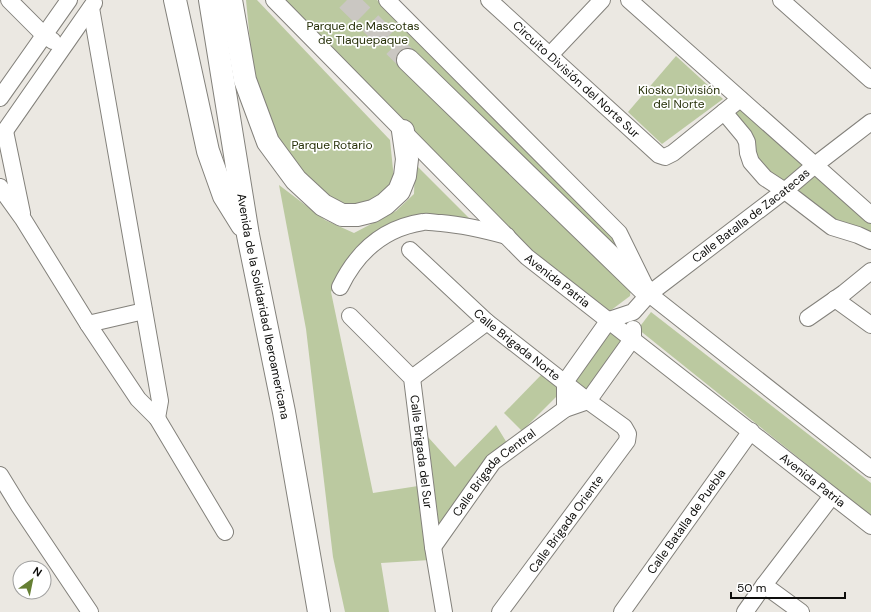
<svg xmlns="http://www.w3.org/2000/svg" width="871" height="612" font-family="'DM Sans',sans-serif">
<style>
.green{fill:#bbc9a0}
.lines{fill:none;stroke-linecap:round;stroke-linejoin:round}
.highway-tunnel{stroke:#cac7c2;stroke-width:22;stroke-dasharray:22 11;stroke-linecap:butt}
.minor-casing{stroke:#83817b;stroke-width:18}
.highway-casing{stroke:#83817b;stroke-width:24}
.minor{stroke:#fff;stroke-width:16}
.highway{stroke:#fff;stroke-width:22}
.labels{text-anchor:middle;stroke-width:3.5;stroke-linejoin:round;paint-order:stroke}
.park-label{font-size:12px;fill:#273109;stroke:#fff}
.street-label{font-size:12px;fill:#0e0e0c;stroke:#fff}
</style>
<rect width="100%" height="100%" fill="#ebe8e2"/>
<g class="green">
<path d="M246,0H257L390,140L394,179L375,201L356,206L328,201L271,138L254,82Z"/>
<path d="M282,0H377L611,236L633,274L630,296L610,311L536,254Z"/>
<path d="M676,56L723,99L662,144L628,112Z"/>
<path d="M740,99L810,161L785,191L761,174L729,112Z"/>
<path d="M415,164L470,219L422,216L348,261L331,292L373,493L418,486L430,560L381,563L389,612H345L333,557L306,329L279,185L325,220L354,233L396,211L414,194Z"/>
<path d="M815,165L871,215V238L836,228L788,188Z"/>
<path d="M651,312L871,483V516L638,329Z"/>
<path d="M609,320L631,337L588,401L565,382Z"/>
<path d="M543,373L561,392L522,431L504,413Z"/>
<path d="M496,425L507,443L439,527L428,437L455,467Z"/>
</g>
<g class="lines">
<path class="highway-tunnel" d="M347,0L408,60"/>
<defs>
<g id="minor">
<path d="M9,0L44,35L53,41"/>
<path id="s1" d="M274,0L527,257L871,526"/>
<path d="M387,0L619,233L649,294L871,469"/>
<path id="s2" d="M489,0L659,155L665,157L673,153L740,99"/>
<path d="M629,0L871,215"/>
<path d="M781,0L871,80"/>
<path d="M91,8L160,401L157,418"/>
<path d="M550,55L602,0"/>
<path d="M0,98L69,0"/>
<path d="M724,112L744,136L747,142L748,153L751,162L765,178L785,191L832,227L858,235L871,241"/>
<path d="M5,131L22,213"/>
<path d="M0,138L94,3"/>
<path d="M0,187L23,219L88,324L138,399L157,418L225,532"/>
<path id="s3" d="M410,250L487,322L588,401L624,427L628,434L627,441L500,612"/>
<path d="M340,287C357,252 383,228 423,222C428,221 435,223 441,223C464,225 485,230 507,236"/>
<path d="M835,299L871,325"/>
<path id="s4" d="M350,316L412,378L433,547L444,612"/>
<path d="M808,318L844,293L871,271"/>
<path d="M88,324L144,311"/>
<path d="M412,378L487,322"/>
<path id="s5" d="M565,409V382L609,320L633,312L649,294L788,188L815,165L871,122"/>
<path d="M0,475L19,506L90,612"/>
<path id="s6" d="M433,547L493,462L565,409L588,401L633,338V329"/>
<path d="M764,585L801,612"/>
<path id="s7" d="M622,612L751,431"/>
<path d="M745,612L764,585L832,496"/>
</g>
<g id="highway">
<path d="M175,0L208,151L224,196L242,225"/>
<path id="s8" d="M210,0L248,235L284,412L319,612"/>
<path d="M231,0L245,80L268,142L296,180L323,205L342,215H357L373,211L385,204L399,191L405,176L407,159L403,131"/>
<path d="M408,60L649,294"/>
</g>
</defs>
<use href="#minor" class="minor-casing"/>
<use href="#highway" class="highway-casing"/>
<use href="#minor" class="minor"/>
<use href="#highway" class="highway"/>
</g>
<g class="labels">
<g class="park-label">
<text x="363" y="30">Parque de Mascotas<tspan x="363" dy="14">de Tlaquepaque</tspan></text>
<text x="679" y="94">Kiosko División<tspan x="679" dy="14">del Norte</tspan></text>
<text x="332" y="149">Parque Rotario</text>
</g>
<g class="street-label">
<text dy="4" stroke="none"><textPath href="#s2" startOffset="118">Circuito División del Norte Sur</textPath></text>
<text dy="4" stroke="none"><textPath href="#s5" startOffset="281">Calle Batalla de Zacatecas</textPath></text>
<text dy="4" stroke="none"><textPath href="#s1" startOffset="399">Avenida Patria</textPath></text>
<text dy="4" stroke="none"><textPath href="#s8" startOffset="311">Avenida de la Solidaridad Iberoamericana</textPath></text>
<text dy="4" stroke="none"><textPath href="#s3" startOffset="143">Calle Brigada Norte</textPath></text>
<text dy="4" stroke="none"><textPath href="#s4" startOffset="162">Calle Brigada del Sur</textPath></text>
<text dy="4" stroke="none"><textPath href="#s6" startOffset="97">Calle Brigada Central</textPath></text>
<text dy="4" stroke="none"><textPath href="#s1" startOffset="723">Avenida Patria</textPath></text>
<text dy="4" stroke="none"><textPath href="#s7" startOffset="111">Calle Batalla de Puebla</textPath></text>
<text transform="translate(566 524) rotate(-54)" y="4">Calle Brigada Oriente</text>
</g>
</g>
<g transform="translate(32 580) rotate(33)"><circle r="19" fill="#ffffff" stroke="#9f9f9e"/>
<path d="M0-3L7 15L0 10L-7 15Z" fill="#657f33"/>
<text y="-6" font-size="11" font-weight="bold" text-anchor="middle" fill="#0e0e0c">N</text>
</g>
<path d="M731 592v6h114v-6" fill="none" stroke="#0e0e0c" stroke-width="2"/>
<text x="737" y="592" font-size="12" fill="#0e0e0c" stroke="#ffffff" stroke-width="3" paint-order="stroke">50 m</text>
</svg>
